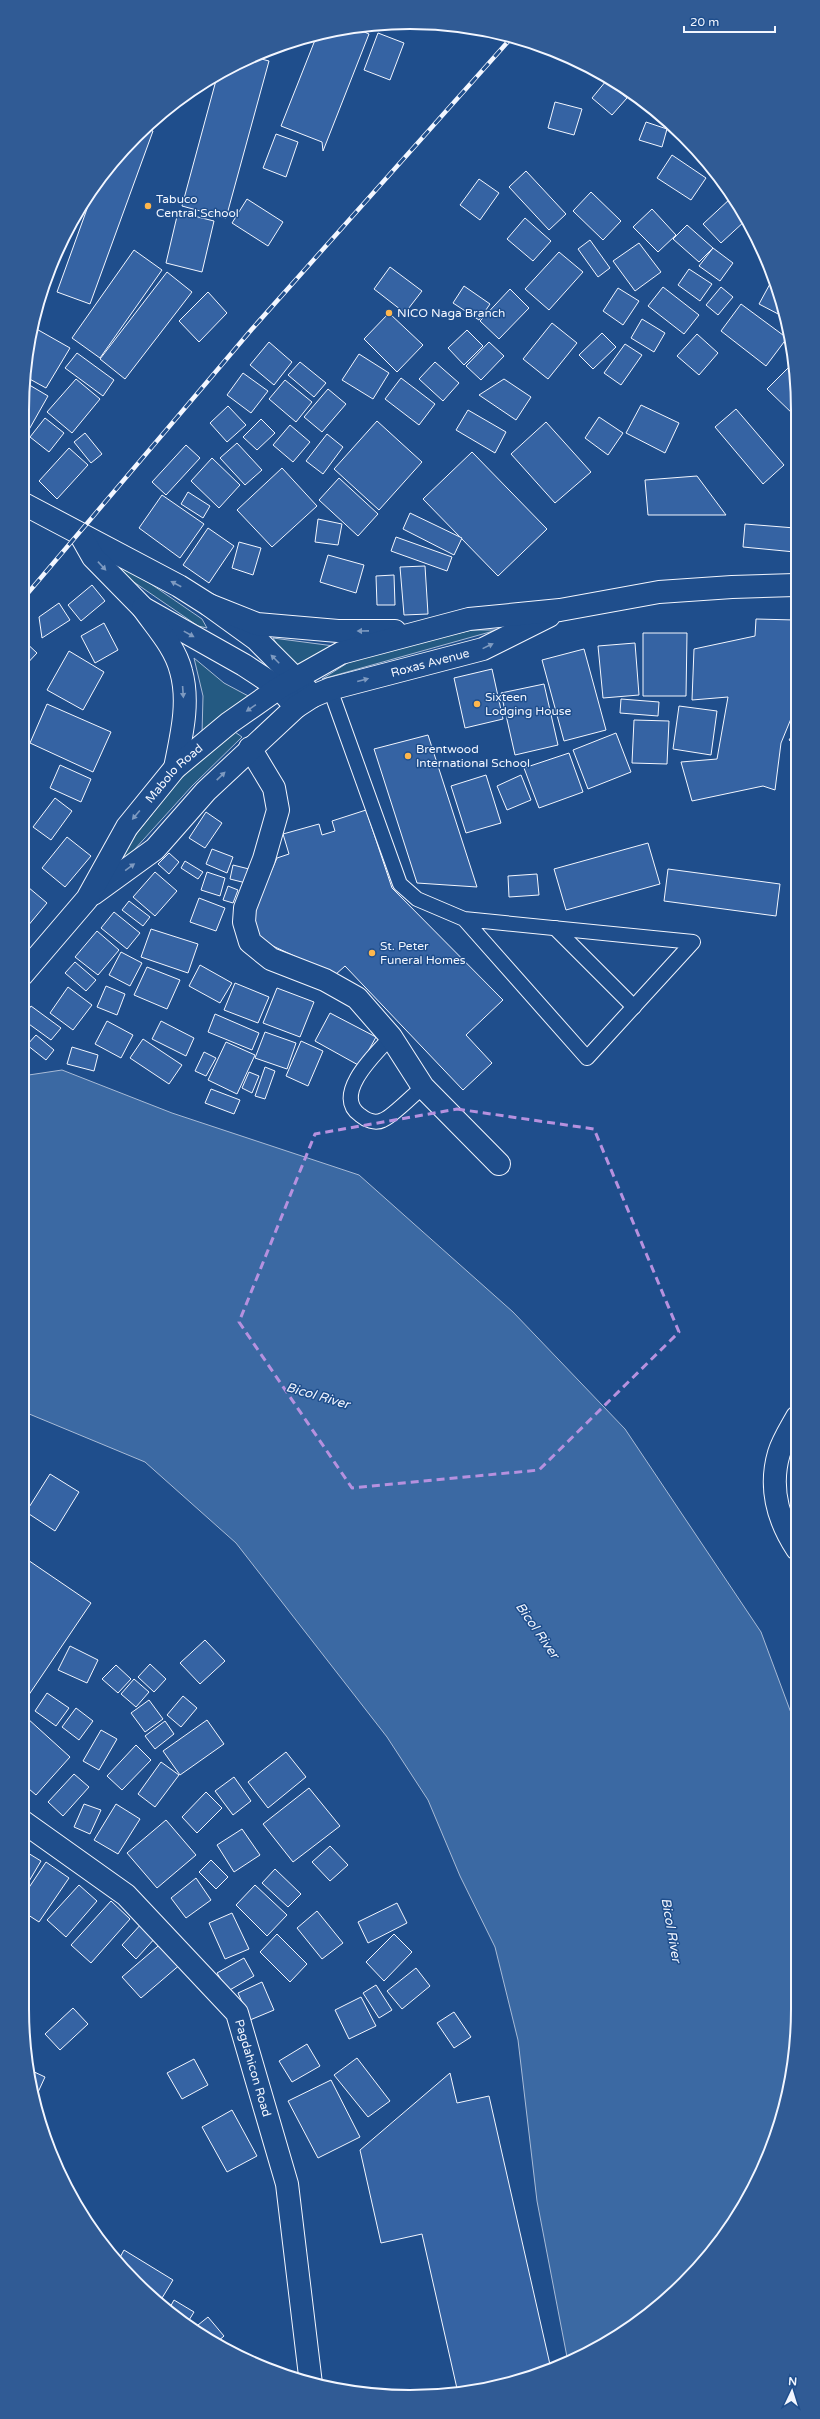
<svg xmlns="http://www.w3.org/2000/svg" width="820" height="2419" font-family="'Varela Round',sans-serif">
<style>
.green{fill:#245a82;stroke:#a8bbd7}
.water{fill:#3b69a3;stroke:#a8bbd7}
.building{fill:#3563a3;stroke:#f2f6ff}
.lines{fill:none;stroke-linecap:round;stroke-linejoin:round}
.service-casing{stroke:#f2f6ff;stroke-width:16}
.minor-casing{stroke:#f2f6ff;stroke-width:24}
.secondary-casing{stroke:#f2f6ff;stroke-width:24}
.trunk-casing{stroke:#f2f6ff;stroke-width:24}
.service{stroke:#1f4e8c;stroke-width:14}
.minor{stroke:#1f4e8c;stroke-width:22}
.secondary{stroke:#1f4e8c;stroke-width:22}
.trunk{stroke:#1f4e8c;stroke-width:22}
.rail-casing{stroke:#f2f6ff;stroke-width:4.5}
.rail{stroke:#1f4e8c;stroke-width:3;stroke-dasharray:9;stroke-linecap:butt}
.oneway{fill:#7e9ac0}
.marked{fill:none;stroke:#b691df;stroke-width:3;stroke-dasharray:8 5;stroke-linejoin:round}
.poi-dot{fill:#ffb74d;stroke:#1f4e8c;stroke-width:1.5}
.labels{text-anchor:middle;stroke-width:3;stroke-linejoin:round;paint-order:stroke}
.poi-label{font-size:12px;fill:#f2f6ff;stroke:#1f4e8c;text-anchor:start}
.street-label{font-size:12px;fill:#f2f6ff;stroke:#1f4e8c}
.water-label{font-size:13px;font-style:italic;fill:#f2f6ff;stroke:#1f4e8c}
.rim{fill:none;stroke:#f2f6ff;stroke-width:2}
</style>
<rect width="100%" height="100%" fill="#1f4e8c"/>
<g class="green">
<path d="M113,558L202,619L207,628L198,626L106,563Z"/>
<path d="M472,630H497L322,679L349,662L390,649Z"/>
<path d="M273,638L334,646L292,668Z"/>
<path d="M194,658L224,683L252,698L202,734L203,696Z"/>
<path d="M235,732L242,737L192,786L134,850L102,878L181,777Z"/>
</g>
<path class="water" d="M62,1070L172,1113L359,1175L513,1312L625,1429L761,1632L797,1729L798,2009L785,2109L768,2158L732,2225L684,2284L626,2331L581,2357L566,2363L567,2357L537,2201L518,2040L495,1947L460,1876L428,1800L387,1737L236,1543L145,1462L22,1411V1076Z"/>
<g class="building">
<path d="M353,27L369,34L323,151L322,142L281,126L317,35Z"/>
<path d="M378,33L404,43L390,80L364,70Z"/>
<path d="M254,57L269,61L226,218L182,206L218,73Z"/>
<path d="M606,81L627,98L612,115L592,98Z"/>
<path d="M555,102L582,109L574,135L548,128Z"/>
<path d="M646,122L667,129L662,147L639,140Z"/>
<path d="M145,128L153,131L90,304L57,292L96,184L102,174Z"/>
<path d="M276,134L298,142L286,177L263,168Z"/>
<path d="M672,155L706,178L691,200L657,178Z"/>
<path d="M526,171L566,214L549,230L509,187Z"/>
<path d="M479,179L499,193L480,220L460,205Z"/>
<path d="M591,192L621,221L603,240L573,211Z"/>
<path d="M731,198L746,220L721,243L703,224Z"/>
<path d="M247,199L283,222L268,246L232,223Z"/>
<path d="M652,209L676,235L658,252L633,227Z"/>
<path d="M178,212L214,221L202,272L166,263Z"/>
<path d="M525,218L551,241L533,261L507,239Z"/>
<path d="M687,225L713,248L699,262L673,239Z"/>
<path d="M590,240L610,268L598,277L578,249Z"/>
<path d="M639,243L661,272L635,291L613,261Z"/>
<path d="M713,248L733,263L720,281L699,266Z"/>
<path d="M134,250L162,270L100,358L72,338Z"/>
<path d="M559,252L583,272L549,310L525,289Z"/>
<path d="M390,267L422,291L405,313L374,289Z"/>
<path d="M689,269L712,284L700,301L678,285Z"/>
<path d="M167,272L192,292L125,379L100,359Z"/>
<path d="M771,282V283L782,316L759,304Z"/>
<path d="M464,286L490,304L479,320L453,303Z"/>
<path d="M663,287L699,315L684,334L648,306Z"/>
<path d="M721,287L733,297L718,315L706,305Z"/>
<path d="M618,288L639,301L623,325L603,311Z"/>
<path d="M510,289L529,308L499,339L480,321Z"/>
<path d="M208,292L227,313L199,342L179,321Z"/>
<path d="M741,304L787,338L766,366L721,331Z"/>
<path d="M389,313L423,345L397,372L364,339Z"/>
<path d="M642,319L665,333L654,352L631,338Z"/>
<path d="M552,323L577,343L548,379L523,359Z"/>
<path d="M33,327L70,348L46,388L26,377Z"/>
<path d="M467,330L483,346L464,365L448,348Z"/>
<path d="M602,333L616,347L593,369L579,355Z"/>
<path d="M697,334L718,353L699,375L677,356Z"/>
<path d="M269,342L292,362L274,385L250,365Z"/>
<path d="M489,342L504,356L481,380L466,366Z"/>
<path d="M625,344L642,355L621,385L604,373Z"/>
<path d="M77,353L114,380L103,396L65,368Z"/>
<path d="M359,354L389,373L373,399L342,380Z"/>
<path d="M300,362L326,383L314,397L288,375Z"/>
<path d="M435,362L459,383L443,401L419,379Z"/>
<path d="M789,367L795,373V416L767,389Z"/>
<path d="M243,373L268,391L251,413L227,395Z"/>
<path d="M401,378L435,404L419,425L385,399Z"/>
<path d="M76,379L100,399L72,433L47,412Z"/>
<path d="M504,379L531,397L516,420L479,395Z"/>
<path d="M285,380L312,402L296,422L269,399Z"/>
<path d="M26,383L48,396L22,442V410Z"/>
<path d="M328,389L346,404L322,432L304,417Z"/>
<path d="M641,405L679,423L665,453L626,433Z"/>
<path d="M228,406L246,425L227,442L210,423Z"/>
<path d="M736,409L784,465L763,484L715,427Z"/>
<path d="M468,410L506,432L495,453L456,430Z"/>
<path d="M599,417L623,433L608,455L585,438Z"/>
<path d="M45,418L64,433L49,452L30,437Z"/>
<path d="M261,419L275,433L257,450L243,437Z"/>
<path d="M377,421L422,462L379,510L334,469Z"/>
<path d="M546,422L591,472L555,503L511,454Z"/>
<path d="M290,425L310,442L293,462L273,445Z"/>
<path d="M85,433L102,454L91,463L74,442Z"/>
<path d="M327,434L343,447L323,474L306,461Z"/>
<path d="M237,443L262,470L245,485L220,458Z"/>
<path d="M186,445L200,458L166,495L152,482Z"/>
<path d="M69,448L88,465L57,499L39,481Z"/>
<path d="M472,452L547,529L498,576L423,499Z"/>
<path d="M212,458L240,485L219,508L191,481Z"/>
<path d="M282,468L317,506L272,547L237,510Z"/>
<path d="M697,476L726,515H648L645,480Z"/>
<path d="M339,478L378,514L358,536L319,500Z"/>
<path d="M188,492L210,506L203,518L181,504Z"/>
<path d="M162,495L204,524L180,558L139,528Z"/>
<path d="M410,513L462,538L454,555L403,529Z"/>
<path d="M318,519L342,524L338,545L315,542Z"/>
<path d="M745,524L795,528V552L743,547Z"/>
<path d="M208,528L234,546L209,583L183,565Z"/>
<path d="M396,537L452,557L447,571L391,551Z"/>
<path d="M239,542L261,548L253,575L232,568Z"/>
<path d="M328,555L364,565L356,593L320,582Z"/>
<path d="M425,566L428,614L404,615L400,567Z"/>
<path d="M394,575L395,605H377L376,576Z"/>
<path d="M92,585L105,601L81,621L68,605Z"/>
<path d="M59,603L70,620L42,638L39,617Z"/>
<path d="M756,619L795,620V709L781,743L775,790L763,786L692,801L681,762L717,759L728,697L692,700L694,649L755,636Z"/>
<path d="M104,623L118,650L95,663L81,636Z"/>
<path d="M643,633H687L686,696H643Z"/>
<path d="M22,639L37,653L22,669Z"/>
<path d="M635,643L639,695L603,698L598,646Z"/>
<path d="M584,649L606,730L564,741L542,660Z"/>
<path d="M69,651L104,672L83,710L47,690Z"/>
<path d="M492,669L503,719L465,728L454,678Z"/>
<path d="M544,684L558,745L515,755L501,693Z"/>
<path d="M621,699L659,702L658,716L620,713Z"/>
<path d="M47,704L111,732L93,772L30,743Z"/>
<path d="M679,706L717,711L711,755L673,749Z"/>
<path d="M634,720L669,721L667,764L632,763Z"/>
<path d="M795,731V744L789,740Z"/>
<path d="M616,733L631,772L588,789L573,750Z"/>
<path d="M428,735L477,887L417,883L374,749Z"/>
<path d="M569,753L583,792L539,808L524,768Z"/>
<path d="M60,765L91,779L81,802L50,788Z"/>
<path d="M486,775L501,823L466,833L451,786Z"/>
<path d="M521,775L531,800L507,810L497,786Z"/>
<path d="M55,798L72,811L51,840L33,827Z"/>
<path d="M366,810L392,888L503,1000L466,1035L492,1063L463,1090L345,966L335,975L260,940L250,919L277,858L289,854L283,834L319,824L322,835L335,831L332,821Z"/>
<path d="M206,812L222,823L205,848L189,838Z"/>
<path d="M67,837L91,856L65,887L42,868Z"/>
<path d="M648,843L660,884L566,910L554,869Z"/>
<path d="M212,849L233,857L227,873L206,864Z"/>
<path d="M169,853L179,862L169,874L158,864Z"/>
<path d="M185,861L203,872L198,879L181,868Z"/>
<path d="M233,865L249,869L246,883L230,879Z"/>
<path d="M668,869L780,884L776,916L664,901Z"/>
<path d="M155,872L177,891L155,916L133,897Z"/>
<path d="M207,872L225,878L220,896L201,890Z"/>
<path d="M537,874L539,895L509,897L508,876Z"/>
<path d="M22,882L47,903L27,927L22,923Z"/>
<path d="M228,886L238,890L233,903L223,900Z"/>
<path d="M199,898L225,908L216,931L190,922Z"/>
<path d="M129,901L150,917L143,926L122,910Z"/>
<path d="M114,912L140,933L127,949L101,928Z"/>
<path d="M151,929L198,944L188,973L141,957Z"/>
<path d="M97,931L119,950L98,975L75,957Z"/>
<path d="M121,952L142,963L130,986L109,975Z"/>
<path d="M75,962L96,980L86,991L65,973Z"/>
<path d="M200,965L232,983L220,1003L189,986Z"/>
<path d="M147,967L180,980L167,1009L134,995Z"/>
<path d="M235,983L269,997L258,1023L224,1010Z"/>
<path d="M106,986L125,994L117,1015L97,1007Z"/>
<path d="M68,987L92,1005L73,1030L50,1013Z"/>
<path d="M277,988L314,1002L300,1037L263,1023Z"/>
<path d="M31,1006L61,1028L51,1040L22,1019Z"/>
<path d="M330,1013L376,1037L360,1066L315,1041Z"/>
<path d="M215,1014L259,1033L252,1050L208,1032Z"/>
<path d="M107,1021L133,1035L121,1058L95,1044Z"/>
<path d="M161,1021L194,1038L186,1056L152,1039Z"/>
<path d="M265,1032L296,1043L287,1069L255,1058Z"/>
<path d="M36,1035L54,1050L46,1060L27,1045Z"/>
<path d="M143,1039L182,1065L169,1084L130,1058Z"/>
<path d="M301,1041L323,1051L308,1086L286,1076Z"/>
<path d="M226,1042L255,1055L237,1094L208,1080Z"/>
<path d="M72,1047L98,1055L94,1071L67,1064Z"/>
<path d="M204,1052L216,1058L206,1076L195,1071Z"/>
<path d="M265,1067L275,1071L265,1099L255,1096Z"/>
<path d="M249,1072L259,1076L252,1093L242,1088Z"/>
<path d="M211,1089L240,1100L234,1114L205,1103Z"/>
<path d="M50,1474L79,1492L55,1531L26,1512Z"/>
<path d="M22,1556L91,1603L22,1705Z"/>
<path d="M205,1640L225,1661L200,1684L180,1663Z"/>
<path d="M70,1646L98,1660L87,1683L58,1670Z"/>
<path d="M150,1664L166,1679L154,1692L138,1677Z"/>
<path d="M116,1665L131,1679L118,1693L102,1679Z"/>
<path d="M134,1679L149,1692L136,1707L121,1694Z"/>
<path d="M47,1693L69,1708L56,1726L35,1711Z"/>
<path d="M183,1696L197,1708L181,1727L167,1715Z"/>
<path d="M149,1700L163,1719L145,1732L131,1713Z"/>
<path d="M76,1708L93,1721L79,1740L62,1727Z"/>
<path d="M27,1718L70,1757L36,1795L22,1783V1724Z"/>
<path d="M207,1720L224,1744L180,1775L163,1751Z"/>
<path d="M165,1721L174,1734L155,1749L145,1736Z"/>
<path d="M101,1730L117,1739L99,1770L83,1761Z"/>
<path d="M136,1745L151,1760L122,1790L107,1776Z"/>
<path d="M286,1752L306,1777L268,1808L248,1782Z"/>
<path d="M161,1762L179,1775L155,1807L138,1794Z"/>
<path d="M74,1774L89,1787L63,1816L48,1802Z"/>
<path d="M234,1777L251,1801L233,1815L215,1791Z"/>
<path d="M309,1788L340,1826L293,1862L263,1824Z"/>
<path d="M206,1792L222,1808L197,1833L182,1817Z"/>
<path d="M84,1804L101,1810L90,1834L74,1827Z"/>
<path d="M116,1804L140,1819L118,1854L94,1840Z"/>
<path d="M166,1820L196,1855L157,1888L127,1853Z"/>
<path d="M242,1829L260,1855L234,1872L217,1845Z"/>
<path d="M330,1846L348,1865L330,1881L312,1862Z"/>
<path d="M23,1850L41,1861L22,1893V1851Z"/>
<path d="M211,1860L228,1877L216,1889L199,1872Z"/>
<path d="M46,1862L69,1878L39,1922L22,1911V1898Z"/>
<path d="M275,1869L301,1894L288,1907L262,1883Z"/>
<path d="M196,1878L211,1900L186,1918L171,1898Z"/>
<path d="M79,1885L97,1901L66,1937L47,1920Z"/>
<path d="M255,1885L287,1915L267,1936L236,1905Z"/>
<path d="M111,1901L130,1919L91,1963L71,1945Z"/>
<path d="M397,1903L407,1923L368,1943L358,1922Z"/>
<path d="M317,1911L343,1943L322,1959L297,1928Z"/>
<path d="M232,1913L249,1949L225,1959L209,1923Z"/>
<path d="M143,1922L157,1936L136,1959L122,1945Z"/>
<path d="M277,1934L307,1964L290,1982L260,1952Z"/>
<path d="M394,1934L412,1952L384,1981L366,1962Z"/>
<path d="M164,1941L182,1963L141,1998L122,1977Z"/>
<path d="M244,1958L254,1976L228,1991L217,1973Z"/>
<path d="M416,1968L430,1986L402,2009L387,1991Z"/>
<path d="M262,1982L274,2010L250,2020L238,1993Z"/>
<path d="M376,1985L392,2010L379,2018L363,1993Z"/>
<path d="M361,1997L376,2026L349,2039L335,2010Z"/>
<path d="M73,2008L88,2024L60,2050L45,2034Z"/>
<path d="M454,2012L471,2037L454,2048L437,2023Z"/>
<path d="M307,2044L320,2066L292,2082L279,2061Z"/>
<path d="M357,2058L390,2101L368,2117L334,2075Z"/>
<path d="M194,2059L208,2085L182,2099L167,2073Z"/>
<path d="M28,2069L45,2077L34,2101L29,2084Z"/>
<path d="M450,2073L457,2103L489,2096L551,2369L510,2384L458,2393L422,2234L381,2243L360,2150Z"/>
<path d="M331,2080L360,2137L318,2158L288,2101Z"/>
<path d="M232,2110L257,2156L227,2172L202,2127Z"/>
<path d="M124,2250L173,2280L159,2303L117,2263Z"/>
<path d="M174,2300L194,2312L186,2325L168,2311Z"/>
<path d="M208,2317L224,2336L216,2343L193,2329Z"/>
</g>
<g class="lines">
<defs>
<g id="service">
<path d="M330,689L400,884L417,899L464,919L693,942L587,1058L464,919"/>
<path d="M555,928L634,1007"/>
<path d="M391,1037C377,1052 331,1095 360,1115C366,1120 375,1124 383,1120C392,1117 414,1094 423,1087"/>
</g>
<g id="minor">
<path d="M250,748L274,788L278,810L264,859L245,908L244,922L250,942L271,959L325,980L357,998L391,1037L423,1087L499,1164"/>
<path d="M797,1417C791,1428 783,1440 779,1453C769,1487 778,1520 797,1549"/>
<path id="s1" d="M22,1821L126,1895L237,2013L287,2184L311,2384"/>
</g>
<g id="secondary">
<path d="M22,503L179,586L209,605L256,639L313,696"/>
<path d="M80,534L93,557L143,608L244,665L279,688L296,707"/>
</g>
<g id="trunk">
<path d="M209,605L257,624L338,631H395"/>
<path d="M143,608C157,628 175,647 181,671C190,703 181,737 175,768"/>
<path id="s2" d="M93,894L155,849L206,791L296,707L313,696L330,689L483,649L549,616"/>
<path id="s3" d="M22,975L87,899L127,827L175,768L229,723L279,688L341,653L469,619L560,610L659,592L732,587L795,585"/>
</g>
</defs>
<use href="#service" class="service-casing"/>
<use href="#minor" class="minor-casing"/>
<use href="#secondary" class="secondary-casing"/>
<use href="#trunk" class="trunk-casing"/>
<use href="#service" class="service"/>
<use href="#minor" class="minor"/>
<use href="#secondary" class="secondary"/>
<use href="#trunk" class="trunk"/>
<defs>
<path id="rail" d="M22,600L252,329L513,36"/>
</defs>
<use href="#rail" class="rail-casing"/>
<use href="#rail" class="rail"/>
</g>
<defs><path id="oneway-solid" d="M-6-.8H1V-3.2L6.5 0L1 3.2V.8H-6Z"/></defs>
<g class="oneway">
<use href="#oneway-solid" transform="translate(102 566) rotate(47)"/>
<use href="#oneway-solid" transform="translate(176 584) rotate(-152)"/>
<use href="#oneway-solid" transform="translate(363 631) rotate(179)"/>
<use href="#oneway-solid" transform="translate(189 634) rotate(29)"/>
<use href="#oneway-solid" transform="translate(488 646) rotate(-26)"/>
<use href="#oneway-solid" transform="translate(275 659) rotate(-135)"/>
<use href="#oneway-solid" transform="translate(363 680) rotate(-15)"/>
<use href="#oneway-solid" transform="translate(183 692) rotate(86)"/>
<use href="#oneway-solid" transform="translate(251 708) rotate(145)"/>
<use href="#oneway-solid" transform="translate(221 776) rotate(-44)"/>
<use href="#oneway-solid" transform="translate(136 815) rotate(130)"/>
<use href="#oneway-solid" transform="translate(130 867) rotate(-36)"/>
</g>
<path class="marked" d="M457,1109L594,1129L679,1332L539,1470L352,1488L239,1322L315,1134Z"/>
<g class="poi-dot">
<circle cx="148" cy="206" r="4"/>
<circle cx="389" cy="313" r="4"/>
<circle cx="477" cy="704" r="4"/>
<circle cx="408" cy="756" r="4"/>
<circle cx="372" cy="953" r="4"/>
</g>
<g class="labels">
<g class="poi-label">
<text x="156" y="203">Tabuco<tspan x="156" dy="14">Central School</tspan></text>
<text x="397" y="317">NICO Naga Branch</text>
<text x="485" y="701">Sixteen<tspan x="485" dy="14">Lodging House</tspan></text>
<text x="416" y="753">Brentwood<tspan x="416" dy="14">International School</tspan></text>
<text x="380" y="950">St. Peter<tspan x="380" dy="14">Funeral Homes</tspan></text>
</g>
<g class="street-label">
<text dy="4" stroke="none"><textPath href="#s2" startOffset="419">Roxas Avenue</textPath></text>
<text dy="4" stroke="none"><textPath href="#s3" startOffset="254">Mabolo Road</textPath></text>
<text dy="4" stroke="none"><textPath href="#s1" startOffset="347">Pagdahicon Road</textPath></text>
</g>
<g class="water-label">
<text transform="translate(318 1395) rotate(16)" y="5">Bicol River</text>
<text transform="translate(538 1630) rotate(55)" y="5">Bicol River</text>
<text transform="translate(672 1930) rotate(80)" y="5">Bicol River</text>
</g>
</g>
<path d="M0 0H820V2419H0ZM410 29H410A381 381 0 0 1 791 410V2009A381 381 0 0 1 410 2390H410A381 381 0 0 1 29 2009V410A381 381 0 0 1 410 29Z" fill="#305b95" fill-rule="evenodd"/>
<path class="rim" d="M410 29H410A381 381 0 0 1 791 410V2009A381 381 0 0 1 410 2390H410A381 381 0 0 1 29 2009V410A381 381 0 0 1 410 29Z"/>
<g transform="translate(792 2391) rotate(4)" stroke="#1f4e8c" stroke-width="3" paint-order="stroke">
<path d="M0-3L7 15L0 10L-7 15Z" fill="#f2f6ff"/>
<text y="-6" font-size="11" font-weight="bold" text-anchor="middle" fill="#f2f6ff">N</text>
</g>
<path d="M684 26v6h91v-6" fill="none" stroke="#f2f6ff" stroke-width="2"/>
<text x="690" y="26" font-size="12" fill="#f2f6ff" stroke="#1f4e8c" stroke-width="3" paint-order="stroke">20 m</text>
</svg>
